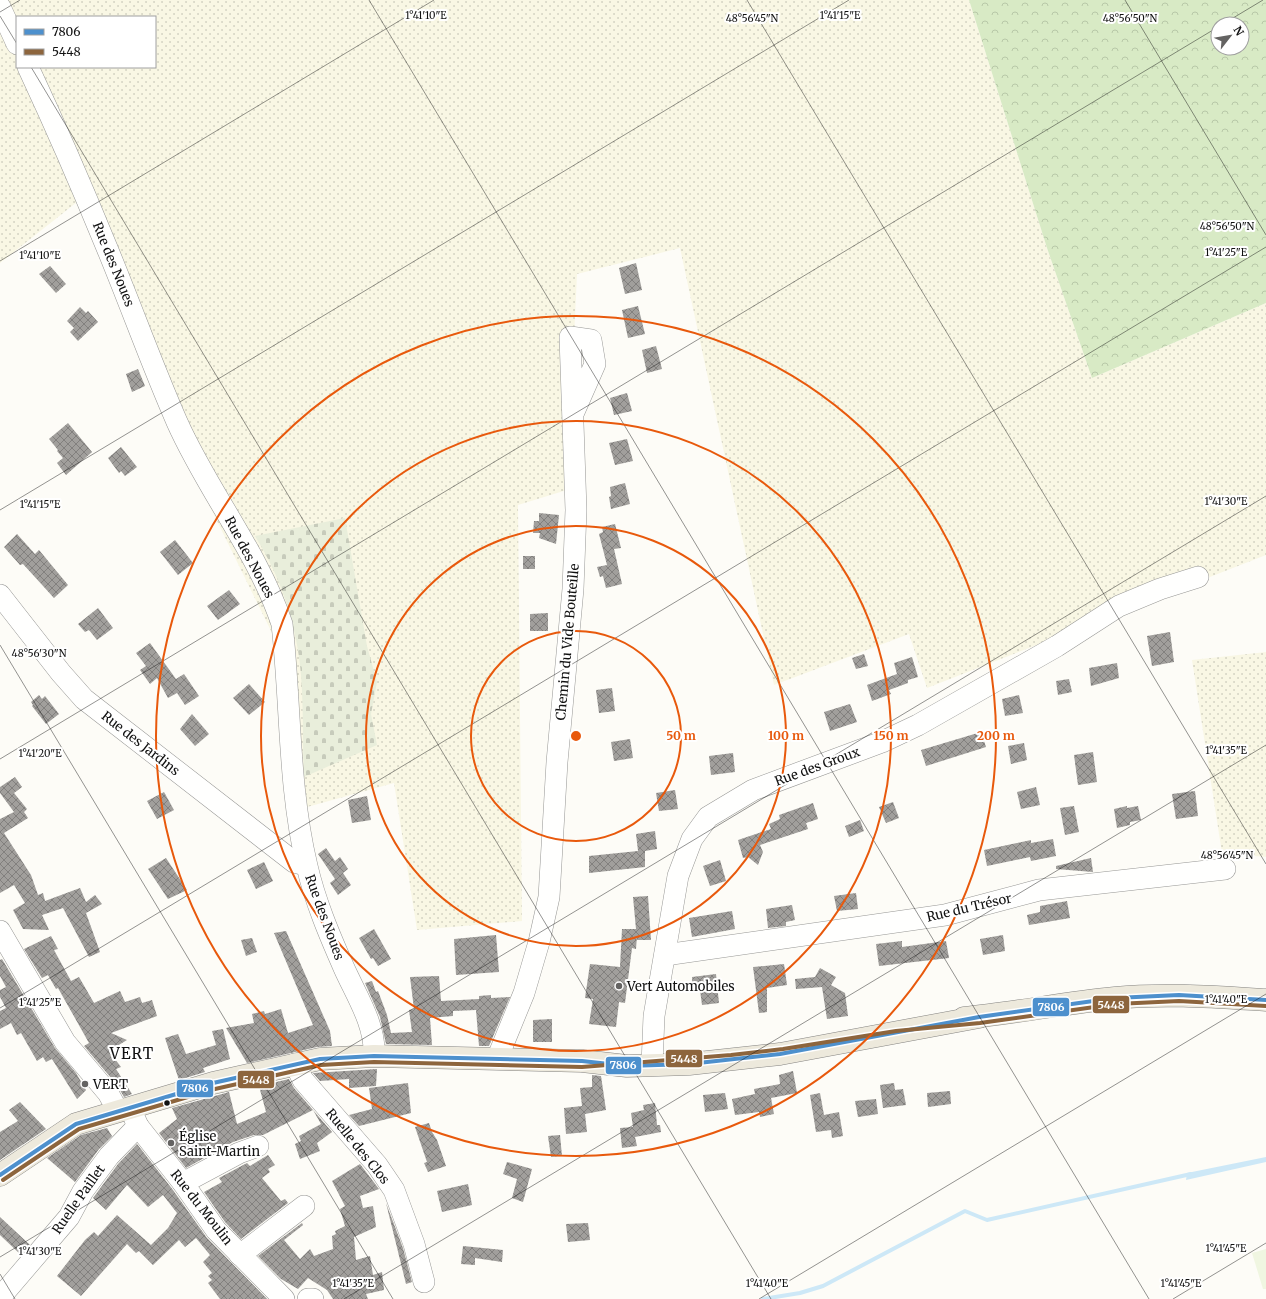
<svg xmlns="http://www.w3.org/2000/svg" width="1266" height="1299" font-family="Merriweather,serif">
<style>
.farmland{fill:url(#farmland-dots);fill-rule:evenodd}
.forest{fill:url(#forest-crowns);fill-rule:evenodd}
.cemetery{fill:url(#cemetery-stones)}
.pitch{fill:#f0f6e1}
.water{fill:#cde8f7}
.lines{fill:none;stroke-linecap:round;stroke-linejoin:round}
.stream{stroke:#cde8f7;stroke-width:4}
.building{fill:url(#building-cross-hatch)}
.minor-casing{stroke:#979795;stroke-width:22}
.major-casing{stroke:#858482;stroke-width:23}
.minor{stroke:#fffffe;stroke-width:21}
.major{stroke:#ede9dc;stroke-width:22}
.bus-1-casing{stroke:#fff;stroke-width:7}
.bus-2-casing{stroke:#fff;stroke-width:7}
.bus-1{stroke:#4d90cd;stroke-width:4}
.bus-2{stroke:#8d653d;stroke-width:4}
.ticks{fill:none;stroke:#111;stroke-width:1;stroke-opacity:0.45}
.ring{fill:none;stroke:#e8590c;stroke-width:2}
.poi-dot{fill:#646362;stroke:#fff;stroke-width:1.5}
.bus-dot{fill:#111;stroke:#fff;stroke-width:1.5}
.labels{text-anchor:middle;stroke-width:4;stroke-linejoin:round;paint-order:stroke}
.street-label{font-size:13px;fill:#111;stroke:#fff}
.poi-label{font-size:13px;fill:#111;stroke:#fff;text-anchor:start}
.quarter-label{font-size:15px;letter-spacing:1px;fill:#111;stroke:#fff}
.ticks-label{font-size:10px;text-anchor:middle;fill:#111;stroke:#fff;stroke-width:4;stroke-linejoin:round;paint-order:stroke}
.centre{fill:#e8590c;stroke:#fff;stroke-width:2}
.ring-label{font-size:12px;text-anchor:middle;font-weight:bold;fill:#e8590c;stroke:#fff;stroke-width:4;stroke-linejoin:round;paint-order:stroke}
.line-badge{stroke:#fff;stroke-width:1.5}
.badge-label{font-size:11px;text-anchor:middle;font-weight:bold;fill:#fff}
</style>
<defs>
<pattern id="farmland-dots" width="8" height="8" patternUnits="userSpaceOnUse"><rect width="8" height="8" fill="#f9f7e4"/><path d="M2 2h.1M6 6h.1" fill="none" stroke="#d4d3c3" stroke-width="1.8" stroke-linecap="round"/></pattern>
<pattern id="forest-crowns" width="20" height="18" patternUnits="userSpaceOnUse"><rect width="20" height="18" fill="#d8eac5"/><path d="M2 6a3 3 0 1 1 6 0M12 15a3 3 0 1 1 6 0" fill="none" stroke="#b8c8a8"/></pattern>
<pattern id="cemetery-stones" width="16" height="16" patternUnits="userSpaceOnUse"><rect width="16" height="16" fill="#e9eedb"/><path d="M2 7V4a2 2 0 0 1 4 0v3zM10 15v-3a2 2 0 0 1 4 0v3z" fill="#c7cbbb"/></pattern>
<pattern id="building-cross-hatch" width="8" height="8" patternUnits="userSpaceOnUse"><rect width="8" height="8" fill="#a19f9c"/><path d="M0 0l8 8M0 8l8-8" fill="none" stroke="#82807e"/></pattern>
</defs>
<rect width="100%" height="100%" fill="#fdfcf7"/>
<g class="farmland">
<path d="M0,0H969L1047,248L1092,378L1266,303V555L927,688L909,634L774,685L680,248L577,274L567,490L518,505L522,921L417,930L394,783L289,812L273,635L190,466L77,202L0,263ZM17,17H155V67H17Z"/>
<path d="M1266,652V857L1222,853L1192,660Z"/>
</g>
<path class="forest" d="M969,0H1266V303L1092,378L1047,248ZM1218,24H1242V48H1218Z"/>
<path class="cemetery" d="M345,518L367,646L377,682L371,714L377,745L304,777C302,734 305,681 296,640C289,603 275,568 255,536Z"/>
<path class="pitch" d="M1266,1249V1289H1263L1252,1253Z"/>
<path class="water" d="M1266,1157V1162L1186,1180L1187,1173Z"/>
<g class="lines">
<path class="stream" d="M763,1299L800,1293L823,1286L965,1211L987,1220L1191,1174"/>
</g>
<g class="building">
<path d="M636,263L642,290L625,294L619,268Z"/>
<path d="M50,266L66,284L56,293L39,274Z"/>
<path d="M638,306L645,334L628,338L622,310Z"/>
<path d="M80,307L86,313L88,311L98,322L78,341L70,332L74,328L67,321Z"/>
<path d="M656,346L662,369L647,373L642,350Z"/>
<path d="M138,369L145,386L132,392L126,374Z"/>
<path d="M627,393L632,411L614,415L610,398Z"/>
<path d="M68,423L92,452L66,475L57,463L63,458L57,451L58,450L49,439Z"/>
<path d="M627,439L633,461L615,465L609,443Z"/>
<path d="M121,447L137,467L125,476L121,471L119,473L108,458Z"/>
<path d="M625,483L630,504L611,509L609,497L611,496L610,487Z"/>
<path d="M539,513L559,515L556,544L539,538L540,533H533L534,521H539Z"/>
<path d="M615,524L621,548L614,549L622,584L606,588L603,576L600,577L597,567L607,565L599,534L603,532L602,527Z"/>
<path d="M17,534L35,554L39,550L68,585L54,598L23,564L20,565L4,547Z"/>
<path d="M175,540L193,563L178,575L160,552Z"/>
<rect x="523" y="556" width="12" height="13"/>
<path d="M229,590L240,604L218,620L207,606Z"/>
<path d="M98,608L113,628L97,640L89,630L85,632L78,624Z"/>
<path d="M548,613V631H530V614Z"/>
<path d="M1170,632L1174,662L1152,666L1147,636Z"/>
<path d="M150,643L176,679L184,674L199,696L185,705L177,693L168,698L157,678L150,684L140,670L146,666L136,653Z"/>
<path d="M864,654L868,666L856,669L852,658Z"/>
<path d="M912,657L918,677L908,680V683L889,690L891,694L872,701L867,685L897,674L894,663Z"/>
<path d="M1117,663L1119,678L1091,686L1089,668Z"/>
<path d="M1069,679L1072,692L1058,695L1056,681Z"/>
<path d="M249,684L265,702L249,715L233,698Z"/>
<path d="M612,688L615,711L599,713L596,690Z"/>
<path d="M39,695L42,699L45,696L59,714L46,724L32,706L33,705L31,702Z"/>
<path d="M1019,695L1023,713L1005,716L1002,699Z"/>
<path d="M850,704L857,722L830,731L824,712Z"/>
<path d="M192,714L209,734L195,746L180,729Z"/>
<path d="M981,732L986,747L926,766L921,750Z"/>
<path d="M630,739L633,758L614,761L611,742Z"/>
<path d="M1024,743L1027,760L1011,764L1008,746Z"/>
<path d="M1093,752L1097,782L1078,785L1074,755Z"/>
<path d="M733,753L735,772L711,775L709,756Z"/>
<path d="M15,777L22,787L14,793L27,809L24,812L28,818L4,833L31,875L38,895L43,893L45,901L80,888L86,902L95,895L102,904L86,913L100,952L89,957L63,908L42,915L49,930L23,929L13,910L25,903L14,885L0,893V819L14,812L0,793V787Z"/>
<path d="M1036,787L1040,805L1021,809L1017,792Z"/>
<path d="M675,790L678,809L659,811L656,793Z"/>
<path d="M1195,791L1198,816L1176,819L1172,794Z"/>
<path d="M164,792L174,810L157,819L147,801Z"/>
<path d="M367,796L371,820L352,823L348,800Z"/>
<path d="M893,802L899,818L886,823L879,807Z"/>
<path d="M813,803L818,819L806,823L808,829L760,845L763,852L758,865L748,857L743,858L738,840L771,829L769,824L780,819L779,815Z"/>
<path d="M1074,806L1079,832L1065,835L1060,808Z"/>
<path d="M1127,806V808L1138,806L1141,820L1130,822V825L1117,828L1114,809Z"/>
<path d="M860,820L864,831L849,837L845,826Z"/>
<path d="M655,831L657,849L645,851V867L589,873V856L638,851L636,834Z"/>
<path d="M1053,839L1056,856L1031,861L1030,857L987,866L984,850L1031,840V843Z"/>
<path d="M326,848L335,861L340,857L348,869L343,873L351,885L338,895L330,883L335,879L318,854Z"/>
<path d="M166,858L187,890L168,899L148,869Z"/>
<path d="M1091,858L1093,872L1056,869V866Z"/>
<path d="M720,860L726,881L710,886L703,866Z"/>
<path d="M264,862L273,881L256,889L247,870Z"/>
<path d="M856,893L858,909L837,911L834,896Z"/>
<path d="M648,896L651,940H637V936L636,949L632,948L625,1003L619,1002L616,1027L589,1024L593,999L585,998L590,964L620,967L622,929H636L633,897Z"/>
<path d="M1067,901L1070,918L1029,925L1027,915L1040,912V906Z"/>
<path d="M792,905L795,920L786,922V926L768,928L766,909Z"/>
<path d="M732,911L735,929L692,937L689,918Z"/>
<path d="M374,929L391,959L378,966L373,958L371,959L359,938Z"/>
<path d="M286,931L330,1031L332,1046L317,1047L247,1063L226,1028L254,1023L252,1014L264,1011L265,1014L281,1009L288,1033L313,1025L274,933Z"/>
<path d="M496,935L499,972L456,975L454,939Z"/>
<path d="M1003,935L1005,951L983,955L980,939Z"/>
<path d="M51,936L58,949L54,950L71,981L79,977L94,1003L120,991L125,1002L140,997L142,1003L152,1000L157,1016L111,1033L127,1040L109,1051L121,1067L116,1069L132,1094L124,1097L117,1085L84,1046L89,1043L58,988L56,989L48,975L42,978L24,949Z"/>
<path d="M252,938L257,952L246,956L241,940Z"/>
<path d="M902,941V947L946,941L949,958L879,966L876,944Z"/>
<path d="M2,959L55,1048L76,1073L86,1090L77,1099L52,1059L46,1062L43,1057L37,1061L21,1033L17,1035L11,1023L0,1029V1011L6,1008L0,997V990L6,987L0,976V960Z"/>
<path d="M784,964L787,985L767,988V1012L759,1013L753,967Z"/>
<path d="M820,968L836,977L831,985L845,993L848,1016L827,1019L822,987L796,989L795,979L815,977Z"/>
<path d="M716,974L719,1003L702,1005L700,990L693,991L692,977Z"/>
<path d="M439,976L441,1001L479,999V996L491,995V998L510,997L489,1046H479L476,1010L453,1011V1016L430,1018L432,1045L386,1044L380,1017L365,983L372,981L376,992L378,991L387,1015L391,1033L412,1032L409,1010L414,1009L410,977Z"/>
<path d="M552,1019V1042H533V1020Z"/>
<path d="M223,1029L230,1059L203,1068L205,1072L179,1080L165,1038L178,1034L186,1054L216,1045L212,1031Z"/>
<path d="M377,1069L376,1086L349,1088V1079L320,1081L313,1073Z"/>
<path d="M793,1071L797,1093L771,1098L774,1114L760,1117L759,1112L735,1115L732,1099L755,1094L754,1089L780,1084L779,1075Z"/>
<path d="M592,1075L601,1076L606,1110L585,1114L587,1132L566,1134L564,1108L582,1106L580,1088L592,1087Z"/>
<path d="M289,1079L294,1088L313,1110L263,1135H254L233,1142L186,1168L159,1133L177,1119L172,1108L229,1092L237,1124L266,1112L259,1086Z"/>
<path d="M408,1083L411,1113L359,1126L349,1115L372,1109L369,1088Z"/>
<path d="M894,1083L895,1090L903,1089L906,1105L883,1108L880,1085Z"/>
<path d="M950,1091L951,1104L928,1107L927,1093Z"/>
<path d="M725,1093L728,1109L705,1112L703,1095Z"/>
<path d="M820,1093L824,1115L839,1112L843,1136L832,1138L831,1130L816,1132L810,1095Z"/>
<path d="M876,1099L878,1114L858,1117L855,1101Z"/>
<path d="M20,1102L46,1129L0,1160V1132L18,1121L9,1110Z"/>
<path d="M655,1103L657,1125H660L661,1132L635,1137L637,1146L622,1148L620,1128L633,1127L631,1113L644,1110L643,1105Z"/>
<path d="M313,1110L332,1132L317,1143L320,1151L300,1159L295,1144L301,1141L299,1136L321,1124Z"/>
<path d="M429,1123L432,1132L437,1140L446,1166L428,1172L424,1163L427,1162L415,1127Z"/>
<path d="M107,1128L112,1136L99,1149L75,1182L47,1158L81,1135Z"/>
<path d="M560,1135L562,1156L551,1157L548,1136Z"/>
<path d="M137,1144L173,1190L207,1238L267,1299H220L208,1283L212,1280L208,1276L212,1273L203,1262L210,1255L196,1238L185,1247L179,1240L153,1265L139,1251L136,1253L127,1244L81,1296L57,1276L85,1240L94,1232L98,1236L117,1215L151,1245L168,1228L177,1213L163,1195L148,1207L127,1185L106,1210L93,1198L118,1164Z"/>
<path d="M268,1155L275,1165L268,1169L270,1172L262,1178L281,1201L285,1199L288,1203L241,1239L225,1222L204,1192L222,1182L219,1178L247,1163L250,1166Z"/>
<path d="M507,1162L532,1169L523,1202L512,1198L517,1179L503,1174Z"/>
<path d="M360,1164L379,1189L360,1196L363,1208L373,1206L376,1227L354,1237L356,1260L370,1256L373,1275L382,1272L384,1290L366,1294L368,1299H333L327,1290L308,1278L298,1289L281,1279L258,1256L302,1223L303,1225L284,1240L300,1259L310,1249L314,1256L333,1249L332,1236L336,1234L335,1231L345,1226L340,1209L345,1206L332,1181Z"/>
<path d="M468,1184L472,1205L442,1212L437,1191Z"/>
<path d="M386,1203L403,1248L412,1282L406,1284Z"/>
<path d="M0,1217L30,1245L21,1255L0,1235Z"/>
<path d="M588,1223L590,1240L568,1242L566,1224Z"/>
<path d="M463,1246L503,1250L502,1262L475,1258V1265L461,1264Z"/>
</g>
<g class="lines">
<defs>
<g id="minor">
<path d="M0,7L17,44"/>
<path d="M28,67C56,127 82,187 107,248C131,306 152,365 177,422C208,492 258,552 282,624C291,704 288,787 307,866C315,901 329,934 344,968C356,995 376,1025 374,1056"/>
<path d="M0,595L61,673L84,699L294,862L306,865"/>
<path d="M0,931L65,1042L108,1093L118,1111"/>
<path d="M665,955L945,915L1039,890L1225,869"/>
<path d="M497,1059L524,993L539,942L549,897L557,762L573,589L576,510L570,337L591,340L595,364L573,414"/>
<path d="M295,1064L303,1080L377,1165L394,1190L414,1244L424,1282"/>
<path d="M652,1065L654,1016L678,876L692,839L708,817L753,790L882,742L918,725L1057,646L1119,606L1160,589L1198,577"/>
<path d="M130,1108L138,1126L183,1183L216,1230L284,1299"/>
<path d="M183,1183L239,1153L258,1146"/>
<path d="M240,1255L304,1206"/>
<path d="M4,1293L69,1217L83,1191L109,1156L138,1126"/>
<path d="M308,1299H313"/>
</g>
<g id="major">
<path d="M964,1018C1015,1013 1064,1003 1115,998C1165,993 1216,997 1266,1000"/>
<path d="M0,1175L76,1124L213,1083L320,1059L374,1056L582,1061L627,1066L689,1064L780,1054L979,1017"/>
</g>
</defs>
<use href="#minor" class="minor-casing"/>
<use href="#major" class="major-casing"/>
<use href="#minor" class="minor"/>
<use href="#major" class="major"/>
<defs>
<path id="bus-1" d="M0,1175L76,1124L213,1083L320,1059L374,1056L582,1061L627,1066L689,1064L780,1054L979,1017L1115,998L1179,995L1266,1000"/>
<path id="bus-2" d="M3,1180L79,1129L215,1089L321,1065L374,1062L582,1067L731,1055L783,1049L896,1031L980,1023L1116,1004L1179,1001L1266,1006"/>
</defs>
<use href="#bus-1" class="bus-1-casing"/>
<use href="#bus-2" class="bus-2-casing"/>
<use href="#bus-1" class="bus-1"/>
<use href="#bus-2" class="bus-2"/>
</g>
<path class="ticks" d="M369,0L1149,1299M747,0L1266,864M1125,0L1266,235M0,12L20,0M0,16L17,44M1223,24L1263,0M31,67L771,1299M0,261L434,0M0,510L849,0M0,645L393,1299M0,759L1218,27M0,1008L1266,247M0,1257L1266,496M0,1274L15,1299M344,1299L1266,745M759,1299L1266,994M1173,1299L1266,1243"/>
<g class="ring">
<circle cx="576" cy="736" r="105"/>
<circle cx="576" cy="736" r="210"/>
<circle cx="576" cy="736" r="315"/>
<circle cx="576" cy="736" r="420"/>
</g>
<g class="poi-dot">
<circle cx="619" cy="986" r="4"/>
<circle cx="85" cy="1084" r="4"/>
<circle cx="171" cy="1143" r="4"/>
</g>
<circle class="bus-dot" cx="167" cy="1103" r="3.5"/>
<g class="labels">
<g class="street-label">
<text transform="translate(114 264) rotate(68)" y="5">Rue des Noues</text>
<text transform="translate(250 557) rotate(62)" y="5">Rue des Noues</text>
<text transform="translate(567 642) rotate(-85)" y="5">Chemin du Vide Bouteille</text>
<text transform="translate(141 743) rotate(38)" y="5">Rue des Jardins</text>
<text transform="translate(817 766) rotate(-20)" y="5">Rue des Groux</text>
<text transform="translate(969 907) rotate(-13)" y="5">Rue du Trésor</text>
<text transform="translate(325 917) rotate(70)" y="5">Rue des Noues</text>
<text transform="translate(358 1146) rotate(51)" y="5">Ruelle des Clos</text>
<text transform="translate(78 1199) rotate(-55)" y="5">Ruelle Paillet</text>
<text transform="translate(202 1207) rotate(52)" y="5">Rue du Moulin</text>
</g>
<g class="poi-label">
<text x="627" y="991">Vert Automobiles</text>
<text x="93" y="1089">VERT</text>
<text x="179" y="1141">Église<tspan x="179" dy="15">Saint-Martin</tspan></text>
</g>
<g class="quarter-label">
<text x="132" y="1059">VERT</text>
</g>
</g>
<g class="ticks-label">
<text x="426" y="19">1°41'10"E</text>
<text x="840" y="19">1°41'15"E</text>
<text x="752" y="22">48°56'45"N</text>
<text x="1130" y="22">48°56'50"N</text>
<text x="1227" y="230">48°56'50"N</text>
<text x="1226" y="256">1°41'25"E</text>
<text x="40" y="259">1°41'10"E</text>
<text x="1226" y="505">1°41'30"E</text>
<text x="40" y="508">1°41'15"E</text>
<text x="39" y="657">48°56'30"N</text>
<text x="1226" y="754">1°41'35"E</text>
<text x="40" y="757">1°41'20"E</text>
<text x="1227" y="859">48°56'45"N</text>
<text x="1226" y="1003">1°41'40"E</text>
<text x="40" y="1006">1°41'25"E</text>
<text x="1226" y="1252">1°41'45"E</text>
<text x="40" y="1255">1°41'30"E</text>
<text x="353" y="1287">1°41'35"E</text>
<text x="767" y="1287">1°41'40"E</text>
<text x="1181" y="1287">1°41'45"E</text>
</g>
<circle cx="576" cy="736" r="6" class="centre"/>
<g class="ring-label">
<text x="681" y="740">50 m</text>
<text x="786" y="740">100 m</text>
<text x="891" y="740">150 m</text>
<text x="996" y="740">200 m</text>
</g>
<g class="line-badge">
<rect x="1092" y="995" width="38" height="19" rx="4" fill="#8d653d"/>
<rect x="1032" y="997" width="38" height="20" rx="4" fill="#4d90cd"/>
<rect x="665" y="1049" width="38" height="19" rx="4" fill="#8d653d"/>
<rect x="605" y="1056" width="37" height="19" rx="4" fill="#4d90cd"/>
<rect x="237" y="1070" width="38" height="19" rx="4" fill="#8d653d"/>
<rect x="176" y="1079" width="38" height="19" rx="4" fill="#4d90cd"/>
</g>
<g class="badge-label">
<text x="1111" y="1009">5448</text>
<text x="1051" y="1011">7806</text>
<text x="684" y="1063">5448</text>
<text x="623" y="1069">7806</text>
<text x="256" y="1084">5448</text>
<text x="195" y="1092">7806</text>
</g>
<rect x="16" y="16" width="140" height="52" fill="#ffffff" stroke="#a0a0a0"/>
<rect x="24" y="29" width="20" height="6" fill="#4d90cd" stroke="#a0a0a0"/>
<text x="52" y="36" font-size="12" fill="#111111">7806</text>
<rect x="24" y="49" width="20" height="6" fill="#8d653d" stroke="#a0a0a0"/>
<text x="52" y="56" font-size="12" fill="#111111">5448</text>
<g transform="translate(1230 36) rotate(59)"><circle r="19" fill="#ffffff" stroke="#a0a0a0"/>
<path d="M0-3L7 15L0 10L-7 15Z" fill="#646362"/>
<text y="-6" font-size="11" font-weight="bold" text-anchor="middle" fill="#111111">N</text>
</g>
</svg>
